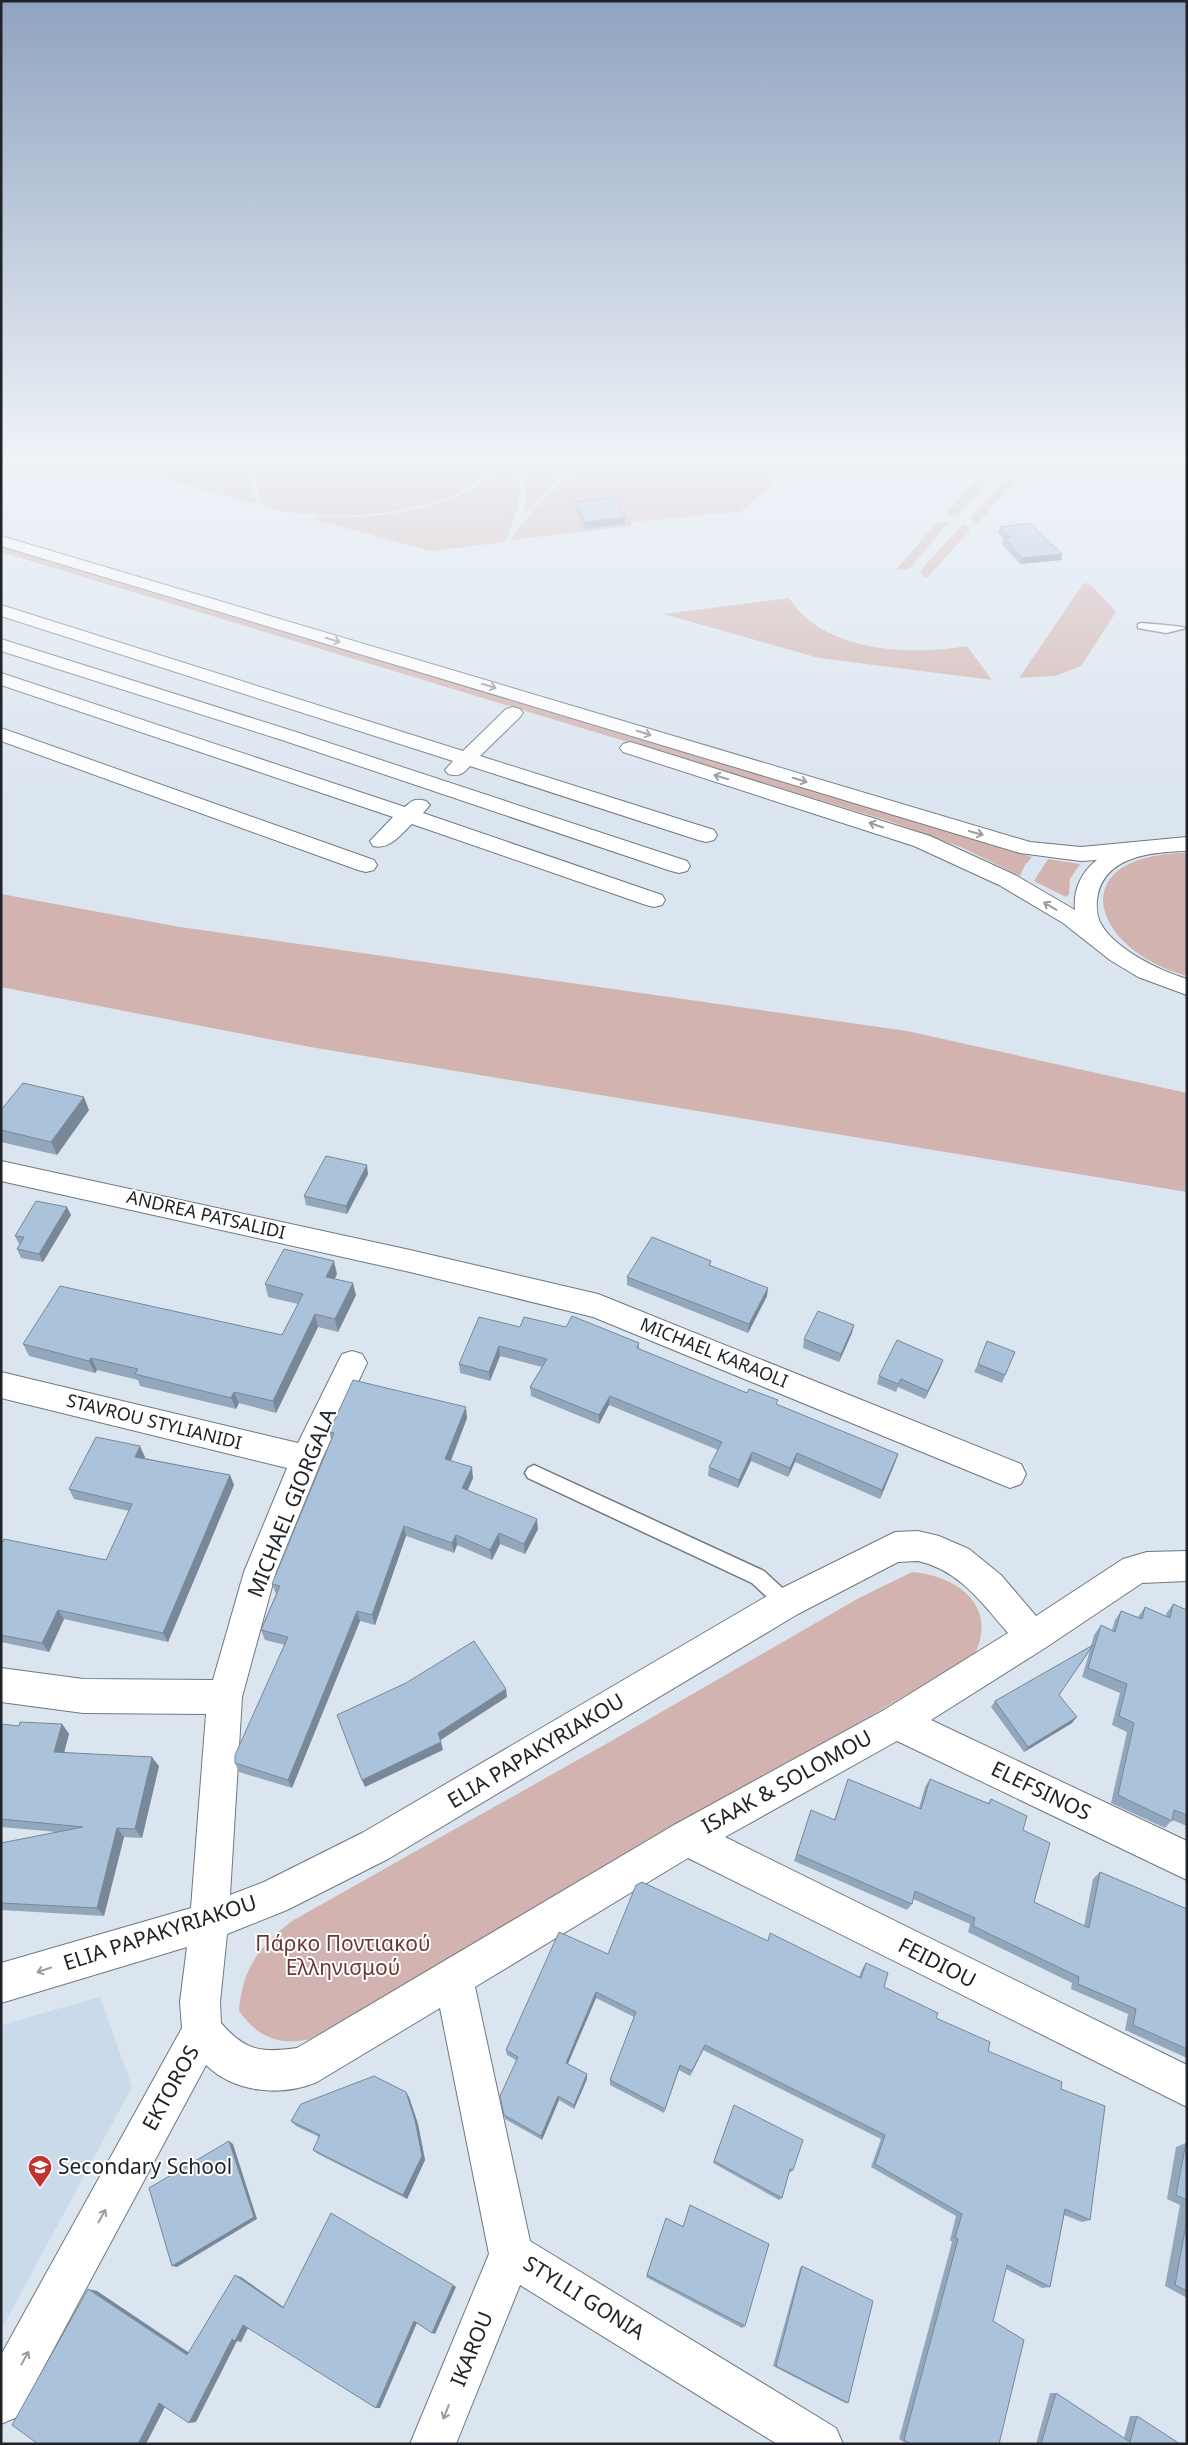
<svg xmlns="http://www.w3.org/2000/svg" width="1188" height="2445" font-family="'Noto Sans',sans-serif">
<style>
.built{fill:#cadaea}
.green{fill:#d2b3af}
.lines{fill:none;stroke-linecap:round;stroke-linejoin:round}
.service-casing{stroke:#6f7882;stroke-width:3}
.minor-casing{stroke:#6f7882;stroke-width:2}
.tertiary-casing{stroke:#6f7882;stroke-width:2}
.service{fill:#fff;fill-rule:evenodd}
.minor{fill:#fff;fill-rule:evenodd}
.tertiary{fill:#fff;fill-rule:evenodd}
.wall{fill:#93a7bc}
.shaded-wall{fill:#788899}
.building{fill:#abc2db;stroke:#788899}
.oneway{stroke:#9b9c9e}
.labels{text-anchor:middle;stroke-width:4;stroke-linejoin:round;paint-order:stroke}
.street-label{font-size:18px;fill:#202428;stroke:#fff}
.near-street-label{font-size:21px;fill:#202428;stroke:#fff}
.near-park-label{font-size:21px;fill:#6b3833;stroke:#fff}
.near-poi-label{font-size:21px;fill:#202428;stroke:#fff;text-anchor:start}
</style>
<rect width="100%" height="100%" fill="#dbe5f0"/>
<path class="built" d="M100,1997L132,2087L1,2330V2025Z"/>
<g class="green">
<path d="M156,460H245L256,502L251,503L115,465Z"/>
<path d="M249,460H499C461,517 320,527 261,505Z"/>
<path d="M503,460H517C526,488 516,516 505,542L431,551L312,519C325,515 344,518 358,517C401,514 480,502 503,460Z"/>
<path d="M522,460H581L546,491L527,512H524L526,498Z"/>
<path d="M589,460H799L740,512L631,522V526L511,540C525,516 566,475 589,460Z"/>
<path d="M994,471L996,472L958,515L945,516L983,472Z"/>
<path d="M1009,475L1016,480L978,523L974,522L970,517Z"/>
<path d="M950,521L909,569L896,570L937,522Z"/>
<path d="M963,524L966,525L970,530L928,577H924L920,571Z"/>
<path d="M1,547L1032,857L1025,865L1020,876L963,848L892,822L1,552Z"/>
<path d="M1087,583L1093,587L1116,612L1081,666L1055,676L1019,678L1083,584Z"/>
<path d="M789,598C823,652 910,656 967,646L992,680L819,658L664,614Z"/>
<path d="M1187,853V976C1089,949 1062,854 1187,853Z"/>
<path d="M1048,859L1080,864L1070,879L1069,894L1066,897L1034,881Z"/>
<path d="M1,894L180,927L907,1031L1187,1093V1192L310,1047L1,987Z"/>
<path d="M912,1572C958,1576 999,1606 974,1656L310,2039C278,2046 258,2037 239,2011C242,1969 259,1946 292,1921L606,1744L859,1598Z"/>
</g>
<g class="lines">
<defs>
<g id="service">
<path d="M1142,623C1150,624 1183,626 1186,628L1166,633L1138,628V624Z"/>
<path d="M534,1465L764,1571L792,1597L795,1603L792,1609L786,1612L780,1609L752,1583L528,1478L525,1473L528,1468Z"/>
</g>
<g id="minor">
<path d="M1,605L463,751L506,709L513,707L520,709L523,713L520,717L480,756L714,830L717,835L714,840L706,842L698,840L470,766C463,774 459,777 448,774L445,770L453,761L1,616Z"/>
<path d="M1,639L296,732L687,861L690,866L687,871L679,873L671,871L282,740L1,651Z"/>
<path d="M1,673L405,807C412,800 416,798 426,801L430,805L423,813L662,895L665,900L662,905L654,907L646,905L412,824C400,835 390,850 373,846L370,841L393,817L1,685Z"/>
<path d="M1,728L374,860L377,865L374,870L366,872L358,870L1,741Z"/>
<path d="M1,1161L410,1250L598,1294L1021,1464L1026,1474L1021,1484L1010,1488L593,1317L410,1272L1,1181Z"/>
<path d="M352,1351L362,1354L367,1363L322,1459L276,1572L242,1697L230,1895L264,1882L362,1833L774,1592L895,1532L918,1531L939,1536L969,1549L1001,1575L1036,1616L1123,1559L1147,1552L1187,1551V1581L1142,1583L1045,1648L931,1720L1187,1841V1880L897,1741L725,1837L1187,2065V2107L688,1858L475,1987L530,2241L836,2428L843,2444H777L520,2285L456,2444H410L489,2254L440,2008L317,2082C281,2097 235,2093 206,2065L17,2417L1,2424V2355L182,2028L180,2002L187,1947L1,2003V1963L191,1908L206,1714L83,1713L1,1702V1668L83,1679L213,1680L244,1572L287,1468L1,1398V1372L298,1443L342,1354ZM918,1561C959,1570 982,1603 1008,1633L884,1710L674,1825L297,2048C262,2053 245,2051 221,2023L220,2002L227,1934L287,1910L388,1859L798,1614L898,1562Z"/>
</g>
<path id="tertiary" d="M1,536L1030,842L1081,847L1187,837V851C1154,852 1107,855 1098,894C1096,903 1096,915 1101,924C1115,949 1160,971 1187,979V995L1138,977L1110,960L1063,923L999,885L914,846L623,752L620,748L623,744L630,742L637,744L930,836L1015,875L1075,910C1073,890 1081,872 1097,860L1081,861L1020,853L1,546Z"/>
</defs>
<use href="#service" class="service-casing"/>
<use href="#minor" class="minor-casing"/>
<use href="#tertiary" class="tertiary-casing"/>
<use href="#service" class="service"/>
<use href="#minor" class="minor"/>
<use href="#tertiary" class="tertiary"/>
</g>
<g class="wall">
<path d="M575,502L625,524L585,529L575,509Z"/>
<path d="M1000,527L1061,560L1020,564L1002,544L1004,538L998,533Z"/>
<path d="M1,1110H89L57,1155L1,1142Z"/>
<path d="M368,1174L347,1214L306,1205L304,1196Z"/>
<path d="M71,1215L43,1262L21,1258L17,1249L20,1244H19L15,1236Z"/>
<path d="M711,1261L710,1266L767,1296L748,1333L627,1285V1277Z"/>
<path d="M337,1274L335,1279L356,1295L338,1332L318,1327L276,1413L239,1403L236,1409L140,1386L138,1380L97,1370L95,1373L29,1356L23,1344L282,1335L298,1304L268,1297L265,1284Z"/>
<path d="M520,1327H566L639,1343V1349L898,1454L895,1463L880,1499L795,1462L788,1477L751,1461L738,1488L708,1476L709,1467L718,1450L609,1405L599,1424L531,1396L530,1387L542,1367L500,1356L490,1381L460,1373L459,1364Z"/>
<path d="M852,1333L839,1362L803,1348L804,1339Z"/>
<path d="M1015,1352L1002,1383L974,1372L978,1364Z"/>
<path d="M940,1368L925,1399L898,1387L896,1392L877,1384L879,1376Z"/>
<path d="M467,1418L451,1461L473,1478L467,1490L538,1529L525,1554L500,1544L492,1560L457,1545L454,1553L406,1536L375,1625L360,1621L292,1788L239,1772L235,1763L285,1645L265,1640L261,1630L276,1594L272,1584L331,1439L329,1432Z"/>
<path d="M145,1457L144,1458L230,1475L234,1485L168,1642L64,1619L49,1652L1,1642V1542L106,1560L129,1511L74,1499L69,1489Z"/>
<path d="M1173,1604L1187,1610V1826L1172,1820L1165,1828L1111,1803L1127,1732L1112,1725L1120,1693L1082,1677L1090,1650L1059,1695L1072,1723L1024,1752L991,1707L995,1701L1091,1646L1094,1635L1101,1625L1112,1630L1115,1620L1121,1611L1138,1617L1145,1607L1166,1616V1614Z"/>
<path d="M1,1724L19,1726L62,1724L69,1734L64,1752L159,1766L142,1838L124,1837L104,1916L1,1910V1843L57,1832L1,1827Z"/>
<path d="M848,1779L919,1808L925,1787L930,1779L988,1803L991,1799L1023,1830L1034,1902L1084,1926L1093,1879L1100,1872L1187,1909V2058L1125,2030L1128,2014L1071,1989L1072,1983L968,1932L970,1924L913,1899L912,1904L907,1910L794,1861L809,1817L834,1820Z"/>
<path d="M767,1941L859,1977L862,1969L866,1963L884,1987L936,2018L988,2051L1061,2089L1090,2220L1082,2222L1064,2215L1050,2287L1042,2288L1006,2269L993,2321L999,2444H907L899,2439L952,2242L950,2240L956,2216L871,2167L881,2139L703,2050L690,2076L679,2070L664,2113L610,2085V2080L634,2017L596,1998L568,2064L587,2079L574,2109L559,2100L542,2140L505,2119L504,2115L516,2060L507,2055L506,2050L608,1954Z"/>
<path d="M406,2092L409,2097L418,2124L425,2160L407,2199L318,2154L313,2150L319,2137L296,2126L291,2121Z"/>
<path d="M734,2105L793,2170L791,2172H789L782,2198L779,2200L713,2163Z"/>
<path d="M1186,2143H1187V2298L1165,2286L1180,2205L1167,2199L1176,2147Z"/>
<path d="M690,2205L745,2326L742,2328L646,2277L666,2218L683,2226Z"/>
<path d="M802,2266L848,2403H845L773,2366L800,2268Z"/>
<path d="M1050,2393H1056L1124,2438L1130,2416H1137L1180,2444H1036Z"/>
</g>
<g class="shaded-wall">
<path d="M625,517V524L585,529V522Z"/>
<path d="M1062,554L1061,560L1020,564L1022,558Z"/>
<path d="M84,1097L89,1110L57,1155L51,1142Z"/>
<path d="M367,1165L368,1174L347,1214L346,1206Z"/>
<path d="M67,1207L71,1215L43,1262L39,1254Z"/>
<path d="M334,1261L337,1274L329,1289L326,1277Z"/>
<path d="M353,1283L356,1295L338,1332L335,1319Z"/>
<path d="M768,1288L767,1296L748,1333L749,1324Z"/>
<path d="M315,1314L318,1327L276,1413L273,1401Z"/>
<path d="M854,1325L852,1333L839,1362L841,1354Z"/>
<path d="M499,1346L500,1356L490,1381L489,1372Z"/>
<path d="M91,1358L97,1370L95,1373L89,1361Z"/>
<path d="M943,1360L940,1368L925,1399L928,1391Z"/>
<path d="M234,1392L239,1403L236,1409L231,1398Z"/>
<path d="M610,1396L609,1405L599,1424V1415Z"/>
<path d="M466,1407L467,1418L447,1470L445,1459Z"/>
<path d="M140,1446L145,1457L140,1467L135,1457Z"/>
<path d="M752,1452L751,1461L738,1488L739,1480Z"/>
<path d="M797,1453L795,1462L788,1477L790,1468Z"/>
<path d="M898,1454L895,1463L880,1499L882,1490Z"/>
<path d="M472,1467L473,1478L464,1499L462,1488Z"/>
<path d="M230,1475L234,1485L168,1642L163,1633Z"/>
<path d="M537,1519L538,1529L525,1554L524,1544Z"/>
<path d="M404,1526L406,1536L375,1625L372,1615Z"/>
<path d="M499,1533L500,1544L492,1560L490,1550Z"/>
<path d="M456,1535L457,1545L454,1553L452,1543Z"/>
<path d="M58,1610L64,1619L49,1652L42,1643Z"/>
<path d="M357,1611L360,1621L292,1788L288,1780Z"/>
<path d="M506,1689L507,1697L439,1741L438,1733Z"/>
<path d="M1077,1717L1072,1723L1024,1752L1028,1747Z"/>
<path d="M62,1724L69,1734L62,1761L54,1752Z"/>
<path d="M441,1742L443,1750L365,1787L362,1780Z"/>
<path d="M152,1757L159,1766L142,1838L135,1829Z"/>
<path d="M117,1828L124,1837L104,1916L97,1908Z"/>
<path d="M596,1992V1998L566,2068V2063Z"/>
<path d="M705,2045L703,2050L690,2076L692,2071Z"/>
<path d="M587,2074V2079L574,2109V2105Z"/>
<path d="M406,2092L409,2097L418,2124L425,2160L407,2199L403,2195Z"/>
<path d="M558,2096L559,2100L542,2140L541,2136Z"/>
<path d="M229,2141L233,2144L257,2219L177,2267L172,2266Z"/>
<path d="M235,2275L241,2277L288,2310L283,2308Z"/>
<path d="M453,2285L456,2287L435,2334L432,2333Z"/>
<path d="M88,2289L97,2291L194,2356L187,2355Z"/>
<path d="M414,2321L417,2323L380,2408H376Z"/>
<path d="M243,2325L249,2326L241,2342L237,2341L196,2422L189,2423L232,2339Z"/>
<path d="M159,2403H167L146,2444H138Z"/>
</g>
<g class="building">
<path d="M614,498L625,517L585,522L575,502Z"/>
<path d="M1030,523L1062,554L1022,558L1004,538L1010,537L1000,527Z"/>
<path d="M23,1083L84,1097L51,1142L1,1130V1110Z"/>
<path d="M326,1156L367,1165L346,1206L304,1196Z"/>
<path d="M36,1201L67,1207L39,1254L17,1249L24,1237L15,1236Z"/>
<path d="M652,1237L711,1261L709,1265L768,1288L749,1324L627,1277Z"/>
<path d="M284,1249L334,1261L326,1277L353,1283L335,1319L315,1314L273,1401L234,1392L231,1398L135,1374L138,1369L91,1358L89,1361L23,1344L60,1286L282,1335L303,1294L265,1284Z"/>
<path d="M818,1311L854,1325L841,1354L804,1339Z"/>
<path d="M572,1316L639,1343L637,1348L747,1393L749,1389L778,1400L776,1404L898,1454L882,1490L797,1453L790,1468L752,1452L739,1480L709,1467L722,1442L610,1396L599,1415L530,1387L547,1359L499,1346L489,1372L459,1364L479,1317L520,1327L524,1317L566,1327Z"/>
<path d="M897,1340L943,1360L928,1391L901,1379L898,1384L879,1376Z"/>
<path d="M987,1341L1015,1352L1005,1375L978,1364Z"/>
<path d="M353,1380L466,1407L445,1459L472,1467L462,1488L537,1519L524,1544L499,1533L490,1550L456,1535L452,1543L404,1526L372,1615L357,1611L288,1780L235,1763V1755L288,1637L261,1630L280,1586L272,1584L334,1433L329,1432Z"/>
<path d="M96,1437L140,1446L135,1457L230,1475L163,1633L58,1610L42,1643L1,1635V1542H3L4,1539L106,1560L132,1504L69,1489Z"/>
<path d="M1173,1604L1187,1610V1815L1174,1810L1172,1821L1118,1795L1134,1723L1119,1716L1127,1684L1088,1668L1101,1625L1115,1632L1121,1611L1142,1619L1145,1607L1170,1618Z"/>
<path d="M474,1641L506,1689L438,1733L441,1742L362,1780L337,1715L406,1683Z"/>
<path d="M1093,1645L1059,1695L1077,1717L1028,1747L995,1701Z"/>
<path d="M20,1722L62,1724L54,1752L152,1757L135,1829L117,1828L97,1908L1,1903V1843L83,1827L1,1819V1724L19,1726Z"/>
<path d="M848,1779L921,1809L930,1779L989,1804L991,1799L1027,1816L1023,1830L1050,1843L1034,1902L1089,1928L1100,1872L1187,1909V2049L1133,2025L1136,2009L1078,1984L1079,1977L973,1926L975,1918L915,1891L912,1904L797,1854L811,1810L835,1820Z"/>
<path d="M642,1882L768,1941L770,1933L861,1978L866,1963L888,1973L884,1987L938,2013L936,2018L990,2042L988,2051L1062,2082L1061,2089L1105,2106L1090,2220L1065,2209L1050,2287L1007,2265L993,2321L1024,2340L999,2444H911L904,2440L958,2239L955,2238L962,2214L875,2164L885,2135L705,2045L692,2071L680,2065L665,2109L610,2080L636,2012L596,1992L566,2063L587,2074L574,2105L558,2096L541,2136L504,2115L500,2096L518,2057L506,2050L559,1932L608,1954L636,1885Z"/>
<path d="M374,2076L406,2092L415,2120L422,2156L403,2195L313,2150L320,2135L291,2121L301,2104Z"/>
<path d="M734,2105L803,2140L793,2170L790,2169L782,2198L714,2161Z"/>
<path d="M229,2141L254,2217L172,2266L149,2188Z"/>
<path d="M1186,2143H1187V2200L1176,2195Z"/>
<path d="M690,2205L769,2244L745,2326L647,2275L666,2218L683,2227Z"/>
<path d="M331,2213L453,2285L432,2333L414,2321L376,2408L243,2325L235,2341L232,2339L189,2423L159,2403L138,2444H38L12,2425L88,2289L187,2355L235,2275L283,2308Z"/>
<path d="M1187,2219V2291L1175,2285Z"/>
<path d="M802,2266L873,2301L848,2403L776,2366Z"/>
<path d="M1056,2393L1130,2442L1137,2416L1180,2444H1041Z"/>
</g>
<defs><path id="oneway-shaft" d="M-6 0H5M1.5-3L5.5 0L1.5 3" fill="none" stroke-width="1.6" stroke-linecap="round" stroke-linejoin="round" transform="scale(1.25)"/></defs>
<g class="oneway">
<use href="#oneway-shaft" transform="translate(333 640) rotate(17)"/>
<use href="#oneway-shaft" transform="translate(489 686) rotate(17)"/>
<use href="#oneway-shaft" transform="translate(644 733) rotate(17)"/>
<use href="#oneway-shaft" transform="translate(721 777) rotate(-163)"/>
<use href="#oneway-shaft" transform="translate(800 780) rotate(17)"/>
<use href="#oneway-shaft" transform="translate(876 825) rotate(-161)"/>
<use href="#oneway-shaft" transform="translate(976 833) rotate(16)"/>
<use href="#oneway-shaft" transform="translate(1050 906) rotate(-149)"/>
<use href="#oneway-shaft" transform="translate(44 1970) rotate(161)"/>
<use href="#oneway-shaft" transform="translate(102 2216) rotate(-61)"/>
<use href="#oneway-shaft" transform="translate(25 2358) rotate(-61)"/>
<use href="#oneway-shaft" transform="translate(446 2412) rotate(112)"/>
</g>
<linearGradient id="sky" x2="0" y2="1"><stop stop-color="#90a3c0"/><stop offset="0.57" stop-color="#eff3f8"/><stop offset="1" stop-color="#eff3f8" stop-opacity="0"/></linearGradient>
<rect width="1188" height="802" fill="url(#sky)"/>
<defs>
<symbol id="school-pin" viewBox="-11 -11 22 30"><path d="M0 17L-7.5 6A9.5 9.5 0 1 1 7.5 6Z" fill="#c13330" stroke="#fff"/><path d="M0-5L7-2L0 1L-7-2ZM-4 1L0 2.5L4 1V4Q0 6-4 4Z" fill="#fff"/></symbol>
</defs>
<g fill-rule="evenodd">
<use href="#school-pin" x="26" y="2153" width="28" height="38"/>
</g>
<g class="labels">
<g class="street-label">
<text transform="translate(206 1215) rotate(13)" y="6">ANDREA PATSALIDI</text>
<text transform="translate(714 1353) rotate(22)" y="6">MICHAEL KARAOLI</text>
<text transform="translate(154 1422) rotate(14)" y="6">STAVROU STYLIANIDI</text>
</g>
<g class="near-street-label">
<text transform="translate(292 1503) rotate(-68)" y="7">MICHAEL GIORGALA</text>
<text transform="translate(536 1751) rotate(-31)" y="7">ELIA PAPAKYRIAKOU</text>
<text transform="translate(787 1782) rotate(-29)" y="7">ISAAK &amp; SOLOMOU</text>
<text transform="translate(1041 1791) rotate(26)" y="7">ELEFSINOS</text>
<text transform="translate(160 1933) rotate(-18)" y="7">ELIA PAPAKYRIAKOU</text>
<text transform="translate(937 1963) rotate(27)" y="7">FEIDIOU</text>
<text transform="translate(171 2088) rotate(-61)" y="7">EKTOROS</text>
<text transform="translate(584 2298) rotate(32)" y="7">STYLLI GONIA</text>
<text transform="translate(472 2349) rotate(-68)" y="7">IKAROU</text>
</g>
<g class="near-park-label">
<text x="343" y="1951">Πάρκο Ποντιακού<tspan x="343" dy="24">Ελληνισμού</tspan></text>
</g>
<g class="near-poi-label">
<text x="58" y="2174">Secondary School</text>
</g>
</g>
<rect width="1188" height="2445" fill="none" stroke="#202428" stroke-width="5"/>
</svg>
